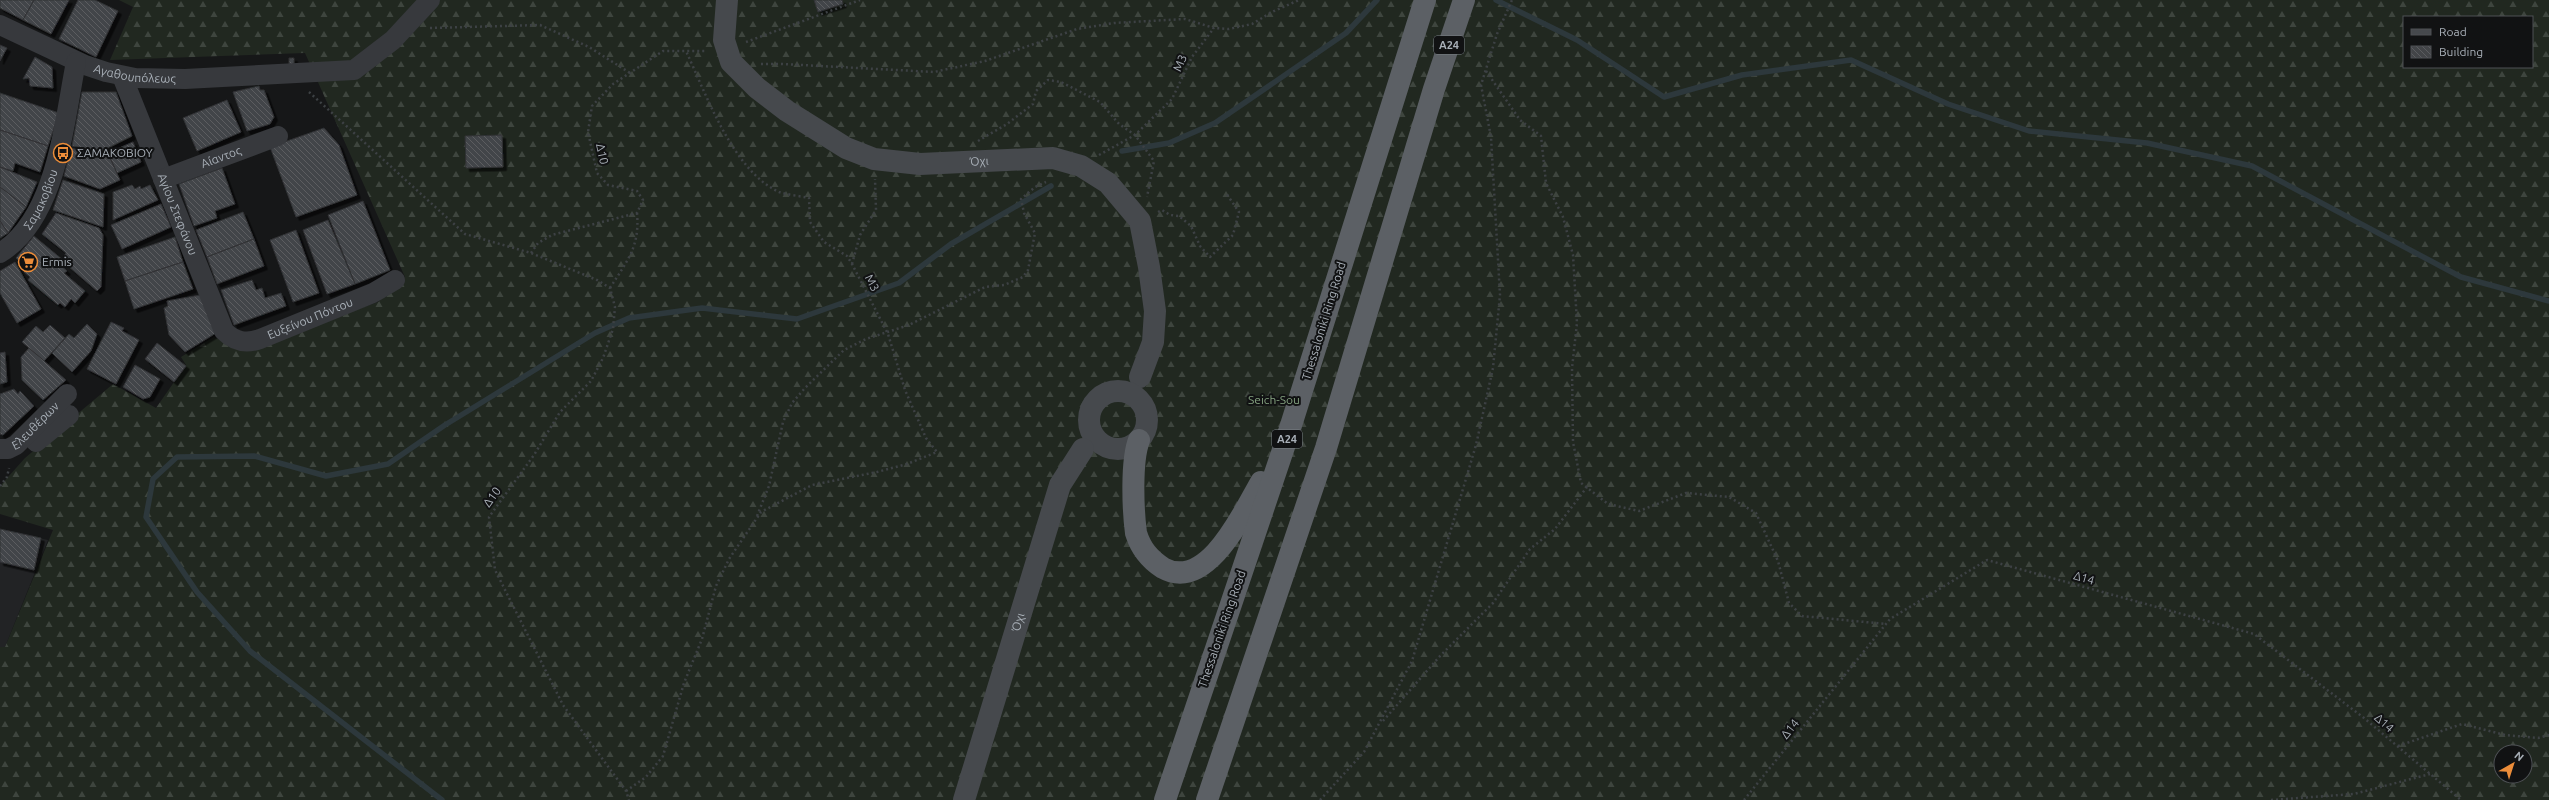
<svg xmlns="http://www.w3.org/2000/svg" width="2549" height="800" font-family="Ubuntu,sans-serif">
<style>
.built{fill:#222325}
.forest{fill:url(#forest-firs);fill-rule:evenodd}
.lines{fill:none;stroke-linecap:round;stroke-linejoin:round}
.stream{stroke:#2d383c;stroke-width:5.5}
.building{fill:url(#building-back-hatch);stroke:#303134;filter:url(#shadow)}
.path{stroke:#3d4144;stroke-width:2.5;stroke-dasharray:2 3;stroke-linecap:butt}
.minor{stroke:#37393d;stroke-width:20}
.secondary{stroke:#46494d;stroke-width:22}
.trunk{stroke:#5c6065;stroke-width:22}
.labels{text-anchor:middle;stroke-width:4;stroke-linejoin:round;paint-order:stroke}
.shield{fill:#111213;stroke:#7b8186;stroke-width:1}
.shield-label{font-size:11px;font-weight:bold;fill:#a9b0b8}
.street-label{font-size:12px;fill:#a9b0b8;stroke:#111213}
.poi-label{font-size:12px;fill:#a9b0b8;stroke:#111213;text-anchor:start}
.park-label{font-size:12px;fill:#85a280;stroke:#111213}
</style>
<defs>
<pattern id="forest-firs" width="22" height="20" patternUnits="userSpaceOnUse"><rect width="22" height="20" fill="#212820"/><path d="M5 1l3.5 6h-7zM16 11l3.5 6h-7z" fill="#3e453e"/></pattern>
<pattern id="building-back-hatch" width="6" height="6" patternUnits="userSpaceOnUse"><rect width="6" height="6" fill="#434548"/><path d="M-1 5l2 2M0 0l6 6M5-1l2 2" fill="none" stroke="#5b5d60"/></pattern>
<filter id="shadow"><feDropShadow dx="3.5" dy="3.5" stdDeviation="0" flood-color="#0009"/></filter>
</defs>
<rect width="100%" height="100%" fill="#161718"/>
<path class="built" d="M0,529L48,540L5,647H0Z"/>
<path class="forest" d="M119,0H2549V800H0V647H5L53,530L0,514V486L25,458L113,384L156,408L186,365L181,357L214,337L244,351L378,302L405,277L305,53L110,60L133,7ZM2404,17H2532V67H2404ZM2501,752H2525V776H2501Z"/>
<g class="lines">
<g class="stream">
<path d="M1496,0L1577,40L1664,97L1742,75L1851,60L1948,104L2029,131L2147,143L2252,166L2461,277L2549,301"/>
<path d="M1122,151L1169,143L1215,123L1346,33L1377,0"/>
<path d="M442,800L250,651L197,592L146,517L153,479L177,457L254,456L326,476L388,464L445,425L595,333L629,318L702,308L797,319L899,283L951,244L1051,186"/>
</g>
</g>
<g class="building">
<path d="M0,0H34L23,20L0,8Z"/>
<path d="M34,0H69L51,34L23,20Z"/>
<path d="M78,0H95L118,11L96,57L59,39Z"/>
<path d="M814,0H842L843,4L818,12Z"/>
<path d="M0,45L7,48L0,61Z"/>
<path d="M35,57L52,67L53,88L30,86L29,78L23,79Z"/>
<path d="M289,58H294V64L289,65Z"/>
<path d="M259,86L260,90H264L274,117L270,124L247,131L233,92Z"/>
<path d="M82,92H116L132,136L102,151L72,146Z"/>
<path d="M0,93L59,113L48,146L0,130Z"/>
<path d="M227,100L241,132L197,151L183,118Z"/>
<path d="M324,128L339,145L357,195L296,217L270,147Z"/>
<path d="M0,130L48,146L40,172L15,163L13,171L0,167Z"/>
<path d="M502,135L503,167L466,168L465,136Z"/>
<path d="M133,142L141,162L117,173L108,153Z"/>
<path d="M71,148L110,158L120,180L100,189L64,176Z"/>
<path d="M0,167L37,182L26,207L0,187Z"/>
<path d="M222,168L235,204L215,211L217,218L194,226L179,184Z"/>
<path d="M63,180L104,194L103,227L53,210Z"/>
<path d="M132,185L135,189L140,186L141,189L150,185L158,200L113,220V192Z"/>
<path d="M0,187L26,207L8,233L0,221Z"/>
<path d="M363,201L390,270L355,284L328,215Z"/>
<path d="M161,204L171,227L122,249L111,225Z"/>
<path d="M243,212L254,239L207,257L196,230Z"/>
<path d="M56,213L99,228L103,235L101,287L97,291L68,266L70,264L63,258L66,253L42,234Z"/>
<path d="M328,220L355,284L327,294L303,230Z"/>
<path d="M0,221L8,233L0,238Z"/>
<path d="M296,230L319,293L293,302L270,240Z"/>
<path d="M34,236L63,260L59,264L67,271L64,273L85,291L75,303L71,299L65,307L60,303L58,305L28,280L30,277L24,272L28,268L16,258Z"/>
<path d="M175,237L183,262L125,281L117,257Z"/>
<path d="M254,239L264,266L217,284L207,257Z"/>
<path d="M15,262L41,309L17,323L0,293V271Z"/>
<path d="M183,262L193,289L134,309L125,281Z"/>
<path d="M252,280L256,290L262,288L265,298L281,293L286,306L234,325L221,290Z"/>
<path d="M200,295L216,333L185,352L169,335L164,308L168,306L167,301Z"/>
<path d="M111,322L124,328L122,331L139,340L116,384L87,369Z"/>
<path d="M87,324L97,334L91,351L72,372L52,353L69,334L74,338Z"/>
<path d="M50,325L65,338L44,361L22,342L36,326L43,332Z"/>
<path d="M157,343L186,366L174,382L145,359Z"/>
<path d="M29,348L66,380L43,400L22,380L21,357Z"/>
<path d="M5,352L7,382L0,384V353Z"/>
<path d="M135,365L160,379L150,397L143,399L123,387Z"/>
<path d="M14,389L18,394L20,391L34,406L3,435L0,434V394Z"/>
<path d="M0,529L41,538L34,570L0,562Z"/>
</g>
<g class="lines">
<g class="path">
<path d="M430,28L540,25L589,47L630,73"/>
<path d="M746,42L860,0"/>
<path d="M761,64H782L934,72L985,61L1077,29L1114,23L1185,19L1214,28L1229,29L1252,24L1272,12L1299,0"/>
<path d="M1486,71L1520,120L1541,136L1546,183L1563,217L1573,255L1577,323L1572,368L1573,442L1581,483L1608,504L1639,511L1686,493L1729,497L1756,513L1778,561L1789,603L1802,616L1886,624"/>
<path d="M309,92L465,234L531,253L597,280L610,288L615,307L613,329L603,358L591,381L560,412L534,455L489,517L495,570L563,705L626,791L629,800"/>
<path d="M978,141L1007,124L1033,104L1036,91L1048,80L1061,82L1100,102L1119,124L1135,135L1154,161L1147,197"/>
<path d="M1099,155L1135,135L1172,99L1192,57L1214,28"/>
<path d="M1158,212L1162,210L1170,215L1179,216L1191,226L1200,246L1210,257L1233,235L1239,212L1226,193"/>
<path d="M531,253L538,243L552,235L637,213L643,200L637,191L608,185L597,173L588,132L592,106L613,84L663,51H706"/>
<path d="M852,264L860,235L876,210L875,179"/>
<path d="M610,288C627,261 640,247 637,213"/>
<path d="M0,486L7,477L9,468"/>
<path d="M757,516L769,486L783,422L792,403L805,388L844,350L866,339L909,325L985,287L1004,285L1023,277L1028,270L1035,233L1024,213L1021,199L1035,187L1046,182"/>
<path d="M1383,721L1440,656L1493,603L1530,549L1555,529L1587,487"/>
<path d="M2398,746L2462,724L2505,735L2538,738L2549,735"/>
<path d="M626,791L646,777L663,756L684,683L702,639L716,586L729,559L761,512L812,485L877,472L907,464L937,452L926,438L905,390L888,334L852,264L847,256L824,242L810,222L809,198C800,196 788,195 779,192C733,171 706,94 686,51"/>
<path d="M1320,800L1364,752L1412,661L1476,445L1493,368L1500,295L1491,137L1481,85L1497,34L1512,0"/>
<path d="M1744,800L1890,619L1987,560L2254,634L2364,718L2461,800"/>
<path d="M2271,800L2354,794L2430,774"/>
</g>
<g class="minor">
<path id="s1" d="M0,25L85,65L106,72L135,78L185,79L354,70L393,40L430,0"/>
<path id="s2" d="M122,76L224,331C235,342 246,344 260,339L373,293L395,280"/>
<path id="s3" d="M163,179L278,136"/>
<path id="s4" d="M0,253C57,218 64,122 76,62"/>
<path d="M36,442L69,415"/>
<path id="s5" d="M0,449H8L16,445L67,394"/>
</g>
<g class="secondary">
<path id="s6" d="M727,0L724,40L731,62L757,88L787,111L846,148L874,159L920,164L1053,158L1081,166L1108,183L1140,221L1149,267L1155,311L1153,342L1140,377"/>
<circle cx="1118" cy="420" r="29"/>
<path id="s7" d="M964,800L1060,485L1083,449"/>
</g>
<g class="trunk">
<path d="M1139,440C1131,461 1133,510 1136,533C1141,549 1149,559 1163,568C1208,593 1245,509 1261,482"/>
<path d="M1165,800L1287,438L1425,0"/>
<path d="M1207,800L1326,448L1434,89L1464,0"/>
</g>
</g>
<defs>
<symbol id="bus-ring" viewBox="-11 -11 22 22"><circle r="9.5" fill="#111213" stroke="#ec8d3a" stroke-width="1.5"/><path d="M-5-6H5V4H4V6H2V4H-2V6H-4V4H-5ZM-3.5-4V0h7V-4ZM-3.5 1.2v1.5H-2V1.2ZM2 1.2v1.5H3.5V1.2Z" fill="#ec8d3a"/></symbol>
<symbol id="supermarket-ring" viewBox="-11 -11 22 22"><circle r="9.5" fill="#111213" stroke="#ec8d3a" stroke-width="1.5"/><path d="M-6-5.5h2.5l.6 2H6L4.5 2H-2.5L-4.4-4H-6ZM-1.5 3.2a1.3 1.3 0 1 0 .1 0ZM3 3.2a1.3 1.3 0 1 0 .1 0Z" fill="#ec8d3a"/></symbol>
</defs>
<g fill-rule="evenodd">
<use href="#bus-ring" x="52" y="142" width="22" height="22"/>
<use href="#supermarket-ring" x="17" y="251" width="22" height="22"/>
</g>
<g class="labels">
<g class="shield">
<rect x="1434" y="36" width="30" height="18" rx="3"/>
<rect x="1272" y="430" width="30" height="18" rx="3"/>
</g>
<g class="shield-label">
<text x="1449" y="49">Α24</text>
<text x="1287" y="443">Α24</text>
</g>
<g class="street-label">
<text transform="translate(1180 63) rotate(-66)" y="4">Μ3</text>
<text dy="4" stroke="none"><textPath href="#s1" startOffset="145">Αγαθουπόλεως</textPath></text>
<text transform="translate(602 154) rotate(78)" y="4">Δ10</text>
<text dy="4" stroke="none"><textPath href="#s3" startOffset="62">Αίαντος</textPath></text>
<text dy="4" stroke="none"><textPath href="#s6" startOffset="343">Όχι</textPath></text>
<text dy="4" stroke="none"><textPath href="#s4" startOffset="69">Σαμακοβίου</textPath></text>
<text dy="4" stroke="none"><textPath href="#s2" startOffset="149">Αγίου Στεφάνου</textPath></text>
<text transform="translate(872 283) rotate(62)" y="4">Μ3</text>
<text dy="4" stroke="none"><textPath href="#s2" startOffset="368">Ευξείνου Πόντου</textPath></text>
<text transform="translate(1324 321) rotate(-73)" y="4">Thessaloniki Ring Road</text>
<text dy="4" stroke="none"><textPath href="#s5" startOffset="44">Ελευθέρων</textPath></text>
<text transform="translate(492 497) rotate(-54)" y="4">Δ10</text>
<text transform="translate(2084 578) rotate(16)" y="4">Δ14</text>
<text dy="4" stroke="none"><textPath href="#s7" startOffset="186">Όχι</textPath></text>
<text transform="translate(1222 629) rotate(-71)" y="4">Thessaloniki Ring Road</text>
<text transform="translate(2384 723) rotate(41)" y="4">Δ14</text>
<text transform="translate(1790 729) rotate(-51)" y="4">Δ14</text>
</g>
<g class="poi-label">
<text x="77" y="157">ΣΑΜΑΚΟΒΙΟΥ</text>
<text x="42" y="266">Ermis</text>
</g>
<g class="park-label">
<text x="1274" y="404">Seich-Sou</text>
</g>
</g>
<rect x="2403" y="16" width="130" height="52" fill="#111213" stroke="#4e5155"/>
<rect x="2411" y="29" width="20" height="6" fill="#46494d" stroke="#4e5155"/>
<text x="2439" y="36" font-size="12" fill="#a9b0b8">Road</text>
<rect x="2411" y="46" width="20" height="12" fill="url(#building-back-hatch)" stroke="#4e5155"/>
<text x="2439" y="56" font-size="12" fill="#a9b0b8">Building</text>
<g transform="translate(2513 764) rotate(39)"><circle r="19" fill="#111213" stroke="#4e5155"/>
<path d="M0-3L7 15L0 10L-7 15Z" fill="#ec8d3a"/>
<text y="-6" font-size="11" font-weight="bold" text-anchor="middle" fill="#a9b0b8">N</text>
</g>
</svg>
